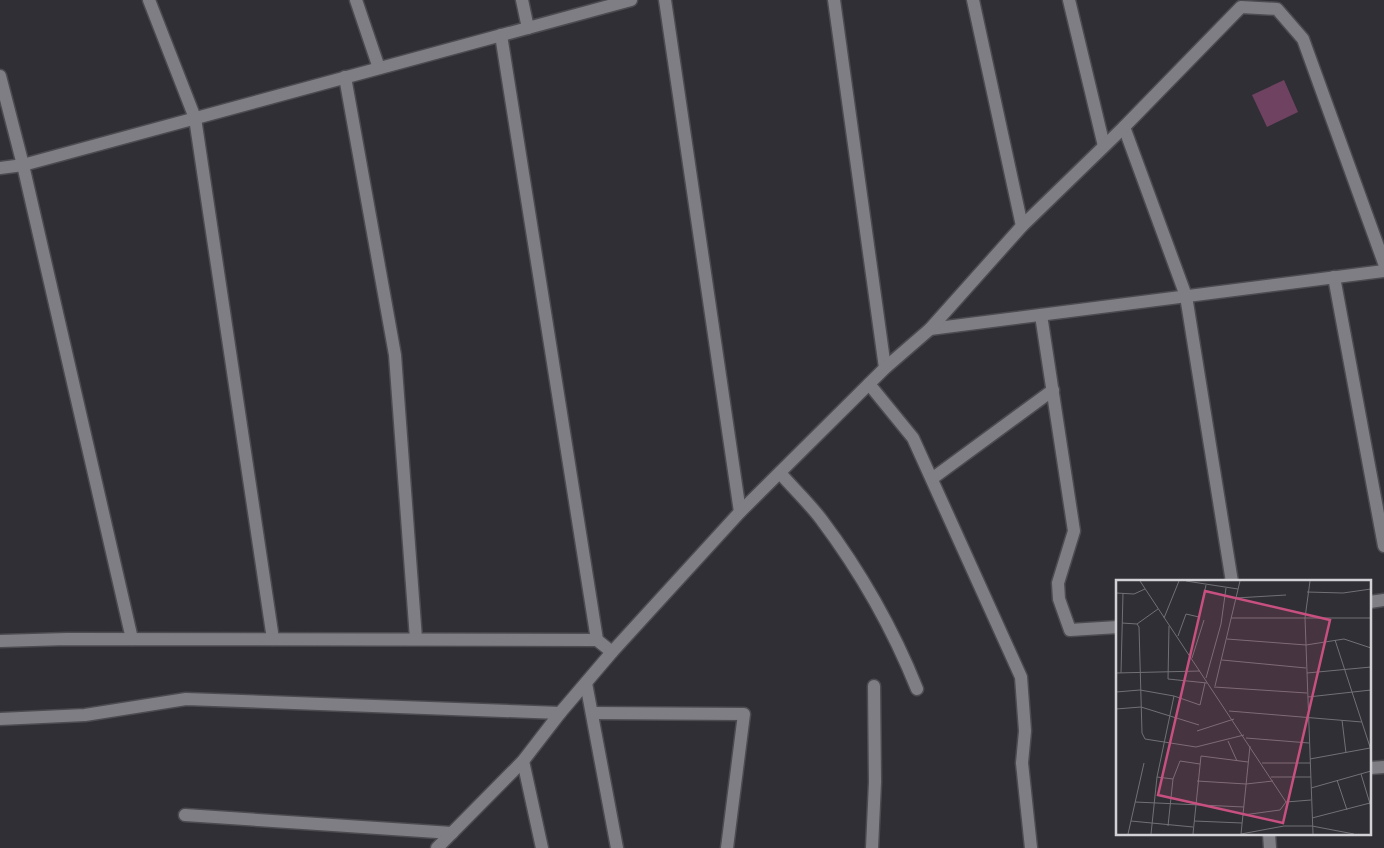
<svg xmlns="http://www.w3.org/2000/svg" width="1384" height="848" font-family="'Open Sans',sans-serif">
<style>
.building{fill:#704262}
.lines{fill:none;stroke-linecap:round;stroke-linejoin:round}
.minor-casing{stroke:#4c4b50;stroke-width:15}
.minor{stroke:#7f7e84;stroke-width:12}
.inset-road{fill:none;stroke:#717075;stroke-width:1}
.view{fill:#c75080;fill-opacity:0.15;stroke:#c75080;stroke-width:2.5}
.inset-edge{fill:none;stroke:#d2d1d5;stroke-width:2.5}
</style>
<rect width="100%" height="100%" fill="#302f35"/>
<path class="building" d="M1284,80L1298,112L1267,127L1252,95Z"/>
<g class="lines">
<defs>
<g id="minor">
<path d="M149,0L195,118L273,639"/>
<path d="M356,0L379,68"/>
<path d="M522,0L528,28"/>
<path d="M665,0L740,512"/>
<path d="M834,0L885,368"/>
<path d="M973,0L1022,226"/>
<path d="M1069,0L1104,146"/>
<path d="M501,35L597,640L612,652"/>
<path d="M0,76L23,165L132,639"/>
<path d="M345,77L395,355L416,639"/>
<path d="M1124,127L1186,296L1232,582"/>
<path d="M0,168L23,165L631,0"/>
<path d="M1334,277L1384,546"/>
<path d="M1041,315L1074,531L1058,583L1059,599L1070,630L1118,627"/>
<path d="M930,329L1384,271"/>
<path d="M869,384L913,438L1021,677L1025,731L1022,763L1031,848"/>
<path d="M780,473C793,488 808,502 821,519C860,571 893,629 917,689"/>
<path d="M933,478L1053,390"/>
<path d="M1370,602L1384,600"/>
<path d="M0,641L67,639L597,640"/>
<path d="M586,683L617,848"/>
<path d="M592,713L744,714L727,848"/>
<path d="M0,719L85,715L186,699L560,713"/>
<path d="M523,761L542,848"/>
<path d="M1370,768L1384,767"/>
<path d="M185,815L452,833"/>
<path d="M1269,834L1270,848"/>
<path d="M437,848L523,761L560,713L612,652L740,512L885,368L930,329L1022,226L1124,127L1241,7L1277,9L1303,39L1384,263"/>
<path d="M872,848L875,782L874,686"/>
</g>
</defs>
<use href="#minor" class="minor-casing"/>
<use href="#minor" class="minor"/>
</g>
<g transform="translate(1116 580)">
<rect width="255" height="255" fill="#302f35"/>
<path class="inset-road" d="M24,1L170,222L164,230L127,235M70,1L122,9M194,1L189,38L197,254M191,12L227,13L255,9M0,13L18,14L29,9M120,18L170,15M48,38L63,1M115,38H255M6,43L21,44L23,47L26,153L29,159L80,167L128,155M21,44L42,29M53,46L52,99L91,103M62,56L70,34L83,37L90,5M111,59L190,65L228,59L255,68M219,60L255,170M76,78L88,40M106,80L190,88M0,93L84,91M5,93L7,13M191,93L255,87M90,98L105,44L110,8M99,106L124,1M98,107L191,113M0,112L24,110L58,116L84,125L89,103M192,117L255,110M0,129L25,127L83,145M113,131L246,142M226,140L230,173M81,151L118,139M130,158L193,163M112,161L121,181M194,179L254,168M146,183H194M245,194L255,227M41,197L57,199M155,197H195M221,200L231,230M81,201L130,204L157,201M195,208L255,191M19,222L128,227M170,222L195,220M196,238L254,223M15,241L77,247M78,241L126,243M52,246L57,199L64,181L84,184M12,254L28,183M35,254L41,197L58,116M77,254L85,176L132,182M125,254L168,246H196L238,254M125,254L134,166"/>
<path class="view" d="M89,11L214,40L167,243L42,215Z"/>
<rect width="255" height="255" class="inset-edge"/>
</g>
</svg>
